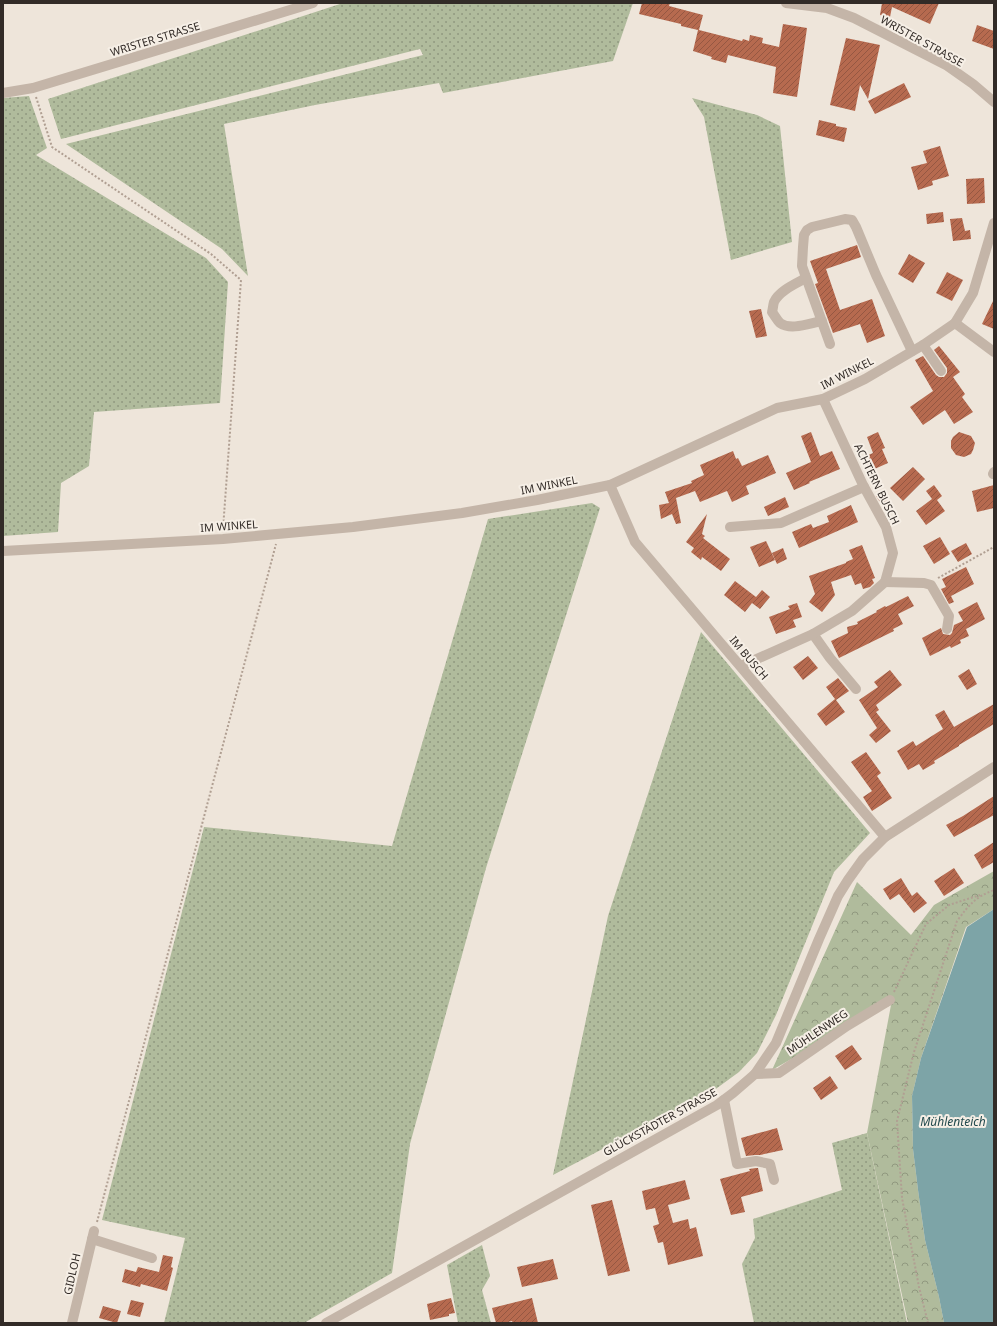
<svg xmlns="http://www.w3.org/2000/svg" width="997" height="1326" font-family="'Noto Sans',sans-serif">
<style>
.grass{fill:url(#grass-dots)}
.forest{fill:url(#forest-crowns)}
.water{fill:#7da4a7}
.building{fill:url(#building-hatch)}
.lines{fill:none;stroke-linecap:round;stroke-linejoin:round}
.path{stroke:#b09f92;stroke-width:2;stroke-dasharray:2 2;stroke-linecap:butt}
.minor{stroke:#c4b5a8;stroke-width:10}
.labels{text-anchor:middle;stroke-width:4;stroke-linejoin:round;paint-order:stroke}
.street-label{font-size:11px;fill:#322b27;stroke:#f6efe6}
.water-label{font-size:12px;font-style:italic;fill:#224a4e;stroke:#f6efe6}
</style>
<defs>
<pattern id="grass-dots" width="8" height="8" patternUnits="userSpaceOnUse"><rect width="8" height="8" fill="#b0bb9c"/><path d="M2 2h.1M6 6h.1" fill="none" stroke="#90987f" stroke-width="1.8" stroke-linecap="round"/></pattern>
<pattern id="forest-crowns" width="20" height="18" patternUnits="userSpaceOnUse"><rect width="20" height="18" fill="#b0bb9c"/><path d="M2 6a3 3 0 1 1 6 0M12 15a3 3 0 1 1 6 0" fill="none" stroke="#90987f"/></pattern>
<pattern id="building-hatch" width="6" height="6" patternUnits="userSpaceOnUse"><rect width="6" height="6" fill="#b66a4f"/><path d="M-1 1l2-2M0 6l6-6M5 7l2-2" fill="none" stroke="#955742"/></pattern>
</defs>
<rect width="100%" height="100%" fill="#eee5da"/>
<g class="grass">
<path d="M343,3H633L613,61L443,93L439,83L315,105L224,124L248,276L222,249L66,144L423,55L420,49L61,139L48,99Z"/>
<path d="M29,96L47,148L36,155L206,258L228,282L220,403L94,412L89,466L61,483L58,532L3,536V98Z"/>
<path d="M692,98L757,115L780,126L792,242L731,260L704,117Z"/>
<path d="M592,503L600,508L486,868L410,1144L392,1273L304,1323H164L185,1238L102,1220L204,827L392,846L488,519Z"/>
<path d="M701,632L870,833L834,872L776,1015L757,1053L739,1072L713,1091L553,1175L608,916Z"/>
<path d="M867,1133L907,1323H754L742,1264L755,1238L753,1219L842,1190L832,1143Z"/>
<path d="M482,1245L490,1276L482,1290L491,1323H458L447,1265Z"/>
</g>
<path class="forest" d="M994,871V909L966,927L921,1058L912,1096L913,1149L918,1190L925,1240L939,1297L944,1323H908L867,1133L891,1005L848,1027L772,1070L857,882L911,935L934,905Z"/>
<path class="water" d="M994,909V1323H944L939,1297L925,1240L918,1190L913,1149L912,1096L921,1058L967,927Z"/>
<g class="building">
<path d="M642,3H670L669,6L703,15L699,30L742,41L743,39L749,41L750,35L763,38L762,43L779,47L783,24L807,28L797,97L773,93L776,67L728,55L726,63L711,59L712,57L693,51L698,30L681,26V24L639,14Z"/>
<path d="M882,3H939L930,24L892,7L890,17L880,15Z"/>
<path d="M977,25L994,31V49L972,41Z"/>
<path d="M846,38L880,45L868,99L860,85L855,111L830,105Z"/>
<path d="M904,83L911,97L875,114L868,101Z"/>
<path d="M819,120L836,124V126L847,128L844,142L816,135Z"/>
<path d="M940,146L949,176L932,181L933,185L918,190L911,167L927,163L923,151Z"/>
<path d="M984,178L985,203L967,204L966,179Z"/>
<path d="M943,212L944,222L927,224L926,214Z"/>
<path d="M962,218L965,231L970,230L971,239L953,241L950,219Z"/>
<path d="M857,245L861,257L826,269L840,310L872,299L885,336L867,343L860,324L833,333L815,284L818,283L810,261Z"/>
<path d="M909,254L925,263L913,283L898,274Z"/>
<path d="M947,272L963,280L952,301L936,293Z"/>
<path d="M994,299V329L982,324Z"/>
<path d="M761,309L767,336L756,338L749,311Z"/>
<path d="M939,346L960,372L953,377L965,394L962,397L973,412L954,424L945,410L923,425L910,407L933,391L915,360L923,356L936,375L939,377H944L947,373V368L934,350Z"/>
<path d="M811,432L820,456L832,451L840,469L809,482L810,483L794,490L786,473L811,462L801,436Z"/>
<path d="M878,432L885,448L882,449L888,463L870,471L864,457L873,453L867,437Z"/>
<path d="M959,432L971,436L975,443L973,450L971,454L964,457L956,455L951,448V441L953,437Z"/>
<path d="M733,451L736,459L738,458L742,466L768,455L776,473L746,486L749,494L732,502L727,491L700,502L695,491L676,498L681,523L676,524L672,514L661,519L659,505L669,503L665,492L692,483L691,481L704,475L700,465Z"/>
<path d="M913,467L925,479L903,501L890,488Z"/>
<path d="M934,485L942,496L937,500L945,511L926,525L916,511L932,499L926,491Z"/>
<path d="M994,485V508L977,512L972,491Z"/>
<path d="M881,492L888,501L882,505L876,496Z"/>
<path d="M785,497L789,507L768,516L764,507Z"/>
<path d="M851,505L858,522L799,548L792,532L811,524L813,528L829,522L827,516Z"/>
<path d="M707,514L702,534L705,536L703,538L730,559L721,571L702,557L701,560L691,552L694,548L686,542Z"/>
<path d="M940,537L950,554L934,564L923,546Z"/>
<path d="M766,541L775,560L759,567L750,547Z"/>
<path d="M966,543L972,554L958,562L951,551Z"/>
<path d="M862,545L875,578L872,579L874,583L870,587L863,589L861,583L855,585L851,575L831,582L835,595L822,612L809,602L815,594L809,576L846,563V562L853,559L849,550Z"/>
<path d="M783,548L787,559L777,564L772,553Z"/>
<path d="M966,567L974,584L951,596L954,602L949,604L941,589L946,587L942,579Z"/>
<path d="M735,581L756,597L762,590L770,597L760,609L752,603L745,612L724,595Z"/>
<path d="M908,596L914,606L898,614L903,624L893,629L894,631L839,658L831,641L848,633L847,627L858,624L857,622L877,612L876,611L885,606L886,607Z"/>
<path d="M977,602L985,619L966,629L969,636L960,640L961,643L951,648L950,646L930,656L922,638L941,628L943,634L950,635L952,633L954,625L963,621L958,612Z"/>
<path d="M797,603L802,617L793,620L796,627L776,634L769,617L790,609L788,606Z"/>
<path d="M808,656L818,668L803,680L793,667Z"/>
<path d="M969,669L977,684L967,690L958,676Z"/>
<path d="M890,670L902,685L876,705L879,710L876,712L891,731L876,743L869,735L877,728L859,700L878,687L874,682Z"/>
<path d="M838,678L849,691L836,700L845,712L826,726L817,714L835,699L826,687Z"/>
<path d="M994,704V724L959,745V746L934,761L935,763L923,770L919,764L908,770L897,751L913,741L916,746L943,729L935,715L944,710L954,727Z"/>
<path d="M866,752L881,773L877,776L892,798L872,811L863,797L872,791L851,762Z"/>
<path d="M994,796V815L954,837L946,825L963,816Z"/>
<path d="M994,842V862L982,869L974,855Z"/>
<path d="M954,868L964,883L944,896L934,881Z"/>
<path d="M901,878L912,896L917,892L927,903L914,913L899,894L890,900L883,889Z"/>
<path d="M852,1045L862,1059L845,1070L835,1056Z"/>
<path d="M830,1076L838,1088L821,1100L813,1088Z"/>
<path d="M777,1128L783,1150L760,1155H755L746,1156L741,1138Z"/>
<path d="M756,1168H758L763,1191L741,1197L745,1212L731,1215L720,1179L750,1171L749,1169Z"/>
<path d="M685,1180L690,1199L668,1205L673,1223L688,1219L690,1229L696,1227L703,1256L668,1265L663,1242L658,1243L653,1226L659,1224L655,1208L646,1210L642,1191Z"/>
<path d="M612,1200L630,1271L608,1276L591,1205Z"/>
<path d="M163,1255L173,1257L171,1267L173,1268L167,1291L141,1284L140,1287L122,1282L125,1269L136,1272L138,1267L159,1272Z"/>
<path d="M553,1259L558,1279L522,1287L517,1267Z"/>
<path d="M451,1298L455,1313L449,1314V1316L430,1320L427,1304Z"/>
<path d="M532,1298L538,1323H513L512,1321L504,1323H496L492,1308Z"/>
<path d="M131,1300L144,1303L140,1317L127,1314Z"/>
<path d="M103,1306L121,1311L117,1323L99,1318Z"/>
</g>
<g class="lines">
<g class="path">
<path d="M36,97L52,147L211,254L241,280L223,529"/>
<path d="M938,578L994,547"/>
<path d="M894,992L926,924L949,905L980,895"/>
<path d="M97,1222L276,544"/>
<path d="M928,1323L919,1287L902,1198L897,1121L914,1052L957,921C969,905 975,897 994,890"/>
</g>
<g class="minor">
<path d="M786,3L827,8L854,18L946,65L973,84L994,102"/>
<path d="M3,93L33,88L313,3"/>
<path d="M806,278C795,284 779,291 774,302C773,305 773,309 772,312C775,316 777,320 780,323C791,331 810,323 822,321"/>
<path d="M955,323L994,352"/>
<path d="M830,344L802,266L803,247L804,235L807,230L812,227L845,219L852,220L856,227L876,275L912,351"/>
<path d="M923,345L941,371"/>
<path d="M993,474L994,472"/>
<path d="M610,485L635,542L885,837"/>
<path d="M730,527L781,523L864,487"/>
<path d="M3,551L223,539L353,527L462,513L537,500L610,485L777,408L823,399L865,379L923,345L955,323L973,293L994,223"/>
<path d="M885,582L924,583L931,585L949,616L947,629"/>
<path d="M813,634L830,658L856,689"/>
<path d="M741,666L813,634L852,611L885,582L893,553L886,527L863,485L823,399"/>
<path d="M755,1074L779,1073L847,1026L890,1000"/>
<path d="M724,1100L737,1164L756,1161L770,1164L774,1180"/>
<path d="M92,1239L152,1258"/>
<path d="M72,1323L94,1231"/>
<path d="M326,1323L717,1105L733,1093L755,1074L776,1043L819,939L838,896L848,880L863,859L885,837L994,767"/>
</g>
</g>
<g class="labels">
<g class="street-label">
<text transform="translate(155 39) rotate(-17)" y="4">WRISTER STRASSE</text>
<text transform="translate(922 41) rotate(29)" y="4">WRISTER STRASSE</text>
<text transform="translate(847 373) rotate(-27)" y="4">IM WINKEL</text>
<text transform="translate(877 484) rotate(64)" y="4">ACHTERN BUSCH</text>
<text transform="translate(549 485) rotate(-11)" y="4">IM WINKEL</text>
<text transform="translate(229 526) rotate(-4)" y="4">IM WINKEL</text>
<text transform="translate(749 658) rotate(50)" y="4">IM BUSCH</text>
<text transform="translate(817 1032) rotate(-34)" y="4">MÜHLENWEG</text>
<text transform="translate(660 1122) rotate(-29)" y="4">GLÜCKSTÄDTER STRASSE</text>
<text transform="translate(72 1274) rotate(-77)" y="4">GIDLOH</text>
</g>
<g class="water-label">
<text x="953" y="1126">Mühlenteich</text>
</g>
</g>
<rect width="997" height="1326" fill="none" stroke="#322b27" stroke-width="8"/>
</svg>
